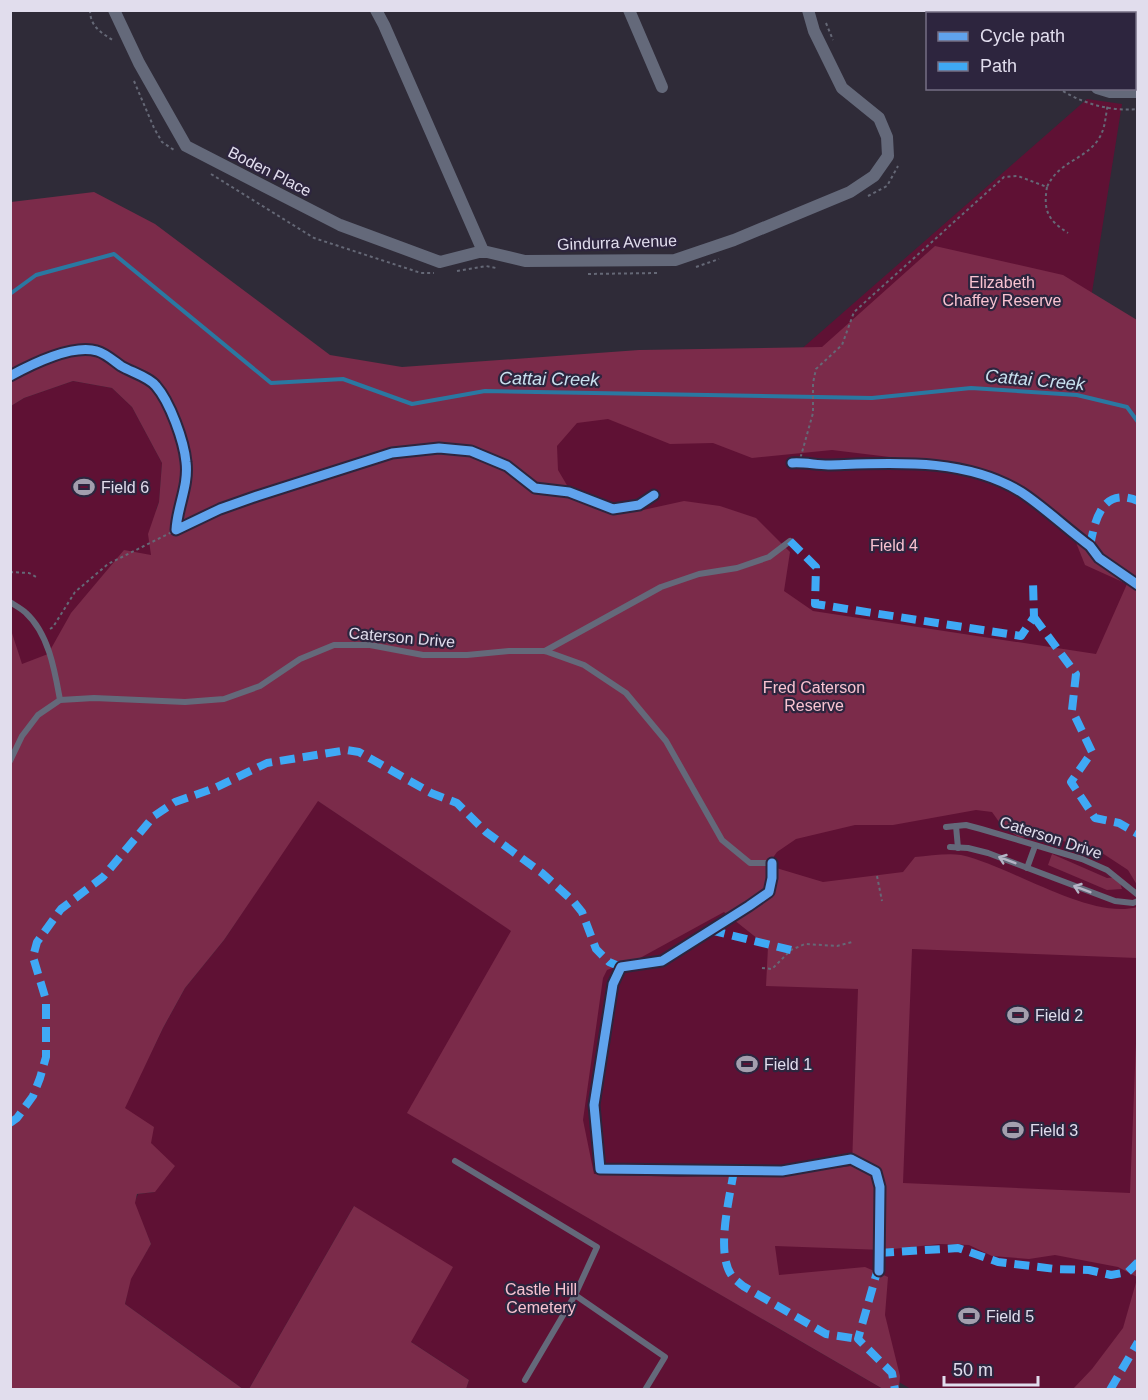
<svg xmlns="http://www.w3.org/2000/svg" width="1148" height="1400" font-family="Helvetica,sans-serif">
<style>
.green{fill:#5f1134}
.forest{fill:#7b2b4a;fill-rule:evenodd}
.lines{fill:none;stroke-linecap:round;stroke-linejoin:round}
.stream{stroke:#2a78a1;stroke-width:4}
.path{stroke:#656876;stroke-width:2;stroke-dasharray:3 3;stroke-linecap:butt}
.lane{stroke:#64697a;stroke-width:6}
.street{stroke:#64697a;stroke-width:12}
.quiet{stroke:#3fa9f5;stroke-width:8;stroke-dasharray:15 8;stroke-linecap:butt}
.cycleway-casing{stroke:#2d253e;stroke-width:13}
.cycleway{stroke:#60a3ed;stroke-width:9}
.oneway{stroke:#b5b4c5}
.labels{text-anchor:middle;stroke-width:4.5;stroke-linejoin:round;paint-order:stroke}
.street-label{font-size:16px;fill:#e1dded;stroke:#2d253e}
.park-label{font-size:16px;fill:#f9c3d1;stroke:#2d253e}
.poi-label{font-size:16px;fill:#e1dded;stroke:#2d253e;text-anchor:start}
.water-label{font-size:18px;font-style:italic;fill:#c9e1ef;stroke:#2d253e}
</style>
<rect width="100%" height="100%" fill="#2f2b38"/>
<g class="green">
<path d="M1087,99L1122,104L1089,311L1138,338L1137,1389H911L455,1129L577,918L304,761L11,1269V406L24,398L73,381L112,388L132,407L162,463L159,502L156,510L774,373Z"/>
<path d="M317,800L512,931L408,1113L883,1389H466L469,1380L411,1342L354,1206L249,1389H243L125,1304L130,1279L151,1244L134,1203L138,1194L155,1192L151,1143L124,1108L163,1028L185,988L224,940Z"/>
</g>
<g class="forest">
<path d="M94,192L155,224L330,355L402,367L639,350L822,347L935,246L1063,275L1137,320V885L1128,870L1096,849L1038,835L1020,838L1002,826L992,812L976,810L893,825H855L796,839L777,852L772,859L773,867L823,882L903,872L915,857C929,856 947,853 961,855C1011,866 1089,920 1137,907V958L912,949L903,1183L1130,1193L1137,1018V1277L1118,1267L1055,1255L1029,1259L992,1256L969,1245L940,1244L883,1250L775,1246L779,1275L865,1267L888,1277L885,1315L900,1376L899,1389H883L407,1113L511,931L318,801L224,940L185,988L163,1028L125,1108L154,1127L151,1143L175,1166L155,1192L137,1194L135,1203L151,1244L131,1279L125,1304L243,1389H11V630L22,664L48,654L71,613L124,550L151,555L148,534L159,502L162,463L132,407L112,388L73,381L24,398L11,406V202ZM608,419L670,444L713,443L752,458L832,450L972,467L1023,487L1069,525L1085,565L1127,584L1096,654L813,611L784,591L790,552L756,518L720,506L684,501L643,510L604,502L568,487L558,470L557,446L577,423ZM724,912L768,947L766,986L858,989L852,1166L785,1174L679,1177L594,1174L583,1120L603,978L607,970L640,958Z"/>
<path d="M1052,854L1107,878L1118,877L1122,889L1107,890L1048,865Z"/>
<path d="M354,1206L453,1267L411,1342L469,1380L466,1389H249Z"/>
<path d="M1137,1279V1389H1073L1092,1369L1123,1328Z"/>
</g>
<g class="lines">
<path class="stream" d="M10,294L36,275L114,254L271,383L343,379L412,404L485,391L872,398L971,388L1077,395L1127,407L1138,422"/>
<g class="path">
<path d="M90,10C90,27 102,33 114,41"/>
<path d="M1000,10L1002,14"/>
<path d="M826,23L833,40"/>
<path d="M134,81L154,128L162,142L174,150"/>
<path d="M1058,88C1081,103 1110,112 1138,109"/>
<path d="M211,174L314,238L421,273H434"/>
<path d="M1047,187C1043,211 1048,220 1068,233"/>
<path d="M868,196L887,186L898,166"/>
<path d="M696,267L719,259"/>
<path d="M457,271L486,266L496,268"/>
<path d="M588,274L658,273"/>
<path d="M799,463L813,413V383L816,369L842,345L854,312L1004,177L1018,176L1047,187C1058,162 1084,160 1098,140C1106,128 1105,117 1108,104"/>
<path d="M10,572L29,573L36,577"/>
<path d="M50,629L53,627L75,592L108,564L176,530"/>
<path d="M877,876L882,901"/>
<path d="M762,968L772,969L791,950L805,944L837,946L852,942"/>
</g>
<g class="lane">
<path d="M10,602C16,606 22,609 26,613C49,634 55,672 60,700"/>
<path d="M545,651L661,587L699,574L737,568L769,557L790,541"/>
<path d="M10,761L22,736L38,715L60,700L94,698L185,702L224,699L260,686L300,659L334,645H370L423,655H467L509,651H545L584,665L626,693L666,741L722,840L750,863H772"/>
<path d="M956,826L958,848"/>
<path d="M946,827L966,825L981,829L1082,859L1107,870L1138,895"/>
<path d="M950,847L968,848L988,853L1115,901L1133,903L1138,901"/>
<path d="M1027,868L1035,846"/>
<path d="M455,1161L597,1247L575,1295L665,1357L645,1390"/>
<path d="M525,1380L575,1295"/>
</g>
<g class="street">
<path d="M114,10L139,63L186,146L340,225L440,262L483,251L525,261L675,260L734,240L850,192L874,176L888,156L887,137L879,118L842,88L814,31L808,10"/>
<path d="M376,10L384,25L483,251"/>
<path d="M629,10L662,87"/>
<path d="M1017,10L1019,14"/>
<path d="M1097,88L1110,92H1138"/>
</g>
<g class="quiet">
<path d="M790,541L816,567L815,604L1021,636L1034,617L1033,582"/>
<path d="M1090,546C1095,520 1102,486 1138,501"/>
<path d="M1034,617L1076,674L1072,710L1092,752L1071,782L1095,818L1119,823L1138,834"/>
<path d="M710,930L791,950"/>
<path d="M10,1123L17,1118L33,1096L40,1078L46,1057V1000L33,957L37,942L61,909L103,877L154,816L175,802L215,788L267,763L347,750L359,752L431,793L457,803L486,832L542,873L573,901L582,912L596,949L609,962L621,967"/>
<path d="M734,1170C730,1197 715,1253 732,1276C735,1280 740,1283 743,1286L826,1334L858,1339"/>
<path d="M879,1253L958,1248L998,1262L1055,1269L1089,1270L1111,1275L1128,1272L1138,1262"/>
<path d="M879,1265L858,1339L892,1373L895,1390"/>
<path d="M1110,1390L1138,1342"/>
</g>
<defs>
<g id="cycleway">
<path d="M10,376C32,364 73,344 97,351C105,353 114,361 121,366C131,372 149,377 156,386C170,402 184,441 186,462C189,486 177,507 176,530L220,509L257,496L392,453L439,448L471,451L507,466L535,488L569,492L613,509L639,505L654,495"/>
<path d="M792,463C804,462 816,465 828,465C892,463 964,457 1021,492C1044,507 1068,530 1090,546L1099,558L1138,585"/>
<path d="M772,863V878L769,892L749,906L662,961L621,967L613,984L594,1105L600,1169L782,1171L851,1159L876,1172L880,1187L879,1271"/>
</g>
</defs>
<use href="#cycleway" class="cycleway-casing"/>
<use href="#cycleway" class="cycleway"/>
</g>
<defs><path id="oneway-shaft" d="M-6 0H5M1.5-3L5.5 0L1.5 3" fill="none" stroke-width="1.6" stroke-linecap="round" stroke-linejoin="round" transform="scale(1.5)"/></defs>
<g class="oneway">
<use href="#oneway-shaft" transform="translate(1007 860) rotate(-159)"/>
<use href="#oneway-shaft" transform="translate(1082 889) rotate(-159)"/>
</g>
<defs>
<symbol id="stadium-bare" viewBox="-9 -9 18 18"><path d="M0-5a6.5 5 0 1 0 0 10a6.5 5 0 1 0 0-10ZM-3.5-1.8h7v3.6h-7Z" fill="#a39fae" stroke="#2d253e" stroke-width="2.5" paint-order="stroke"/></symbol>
</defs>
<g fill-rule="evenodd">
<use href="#stadium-bare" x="69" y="472" width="30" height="30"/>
<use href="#stadium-bare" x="1003" y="1000" width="30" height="30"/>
<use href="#stadium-bare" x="732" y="1049" width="30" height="30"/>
<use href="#stadium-bare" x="998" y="1115" width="30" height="30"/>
<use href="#stadium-bare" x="954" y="1301" width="30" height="30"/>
</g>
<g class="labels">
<g class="street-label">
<text transform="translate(270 171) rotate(27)" y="6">Boden Place</text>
<text transform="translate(617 242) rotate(-2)" y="6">Gindurra Avenue</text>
<text transform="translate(402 637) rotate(5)" y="6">Caterson Drive</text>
<text transform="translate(1051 837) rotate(18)" y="6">Caterson Drive</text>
</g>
<g class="park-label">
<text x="1002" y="288">Elizabeth<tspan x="1002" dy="18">Chaffey Reserve</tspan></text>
<text x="894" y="551">Field 4</text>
<text x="814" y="693">Fred Caterson<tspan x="814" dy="18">Reserve</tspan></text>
<text x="541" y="1295">Castle Hill<tspan x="541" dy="18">Cemetery</tspan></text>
</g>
<g class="poi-label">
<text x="101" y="493">Field 6</text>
<text x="1035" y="1021">Field 2</text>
<text x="764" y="1070">Field 1</text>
<text x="1030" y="1136">Field 3</text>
<text x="986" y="1322">Field 5</text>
</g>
<g class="water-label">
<text transform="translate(549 379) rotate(1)" y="6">Cattai Creek</text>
<text transform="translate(1035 380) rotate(5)" y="6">Cattai Creek</text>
</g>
</g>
<rect width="1148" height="1400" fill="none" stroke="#e1dded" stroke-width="24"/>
<rect x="926" y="12" width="210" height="78" fill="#2d253e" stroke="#756f84" stroke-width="1.5"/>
<rect x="938" y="32" width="30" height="9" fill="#60a3ed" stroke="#756f84" stroke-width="1.5"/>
<text x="980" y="42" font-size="18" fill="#e1dded">Cycle path</text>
<rect x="938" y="62" width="30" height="9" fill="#3fa9f5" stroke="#756f84" stroke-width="1.5"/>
<text x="980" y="72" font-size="18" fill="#e1dded">Path</text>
<path d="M944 1376v9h94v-9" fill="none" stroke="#e1dded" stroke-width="3"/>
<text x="953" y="1376" font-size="18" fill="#e1dded" stroke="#2d253e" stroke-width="4.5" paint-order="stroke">50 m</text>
</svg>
